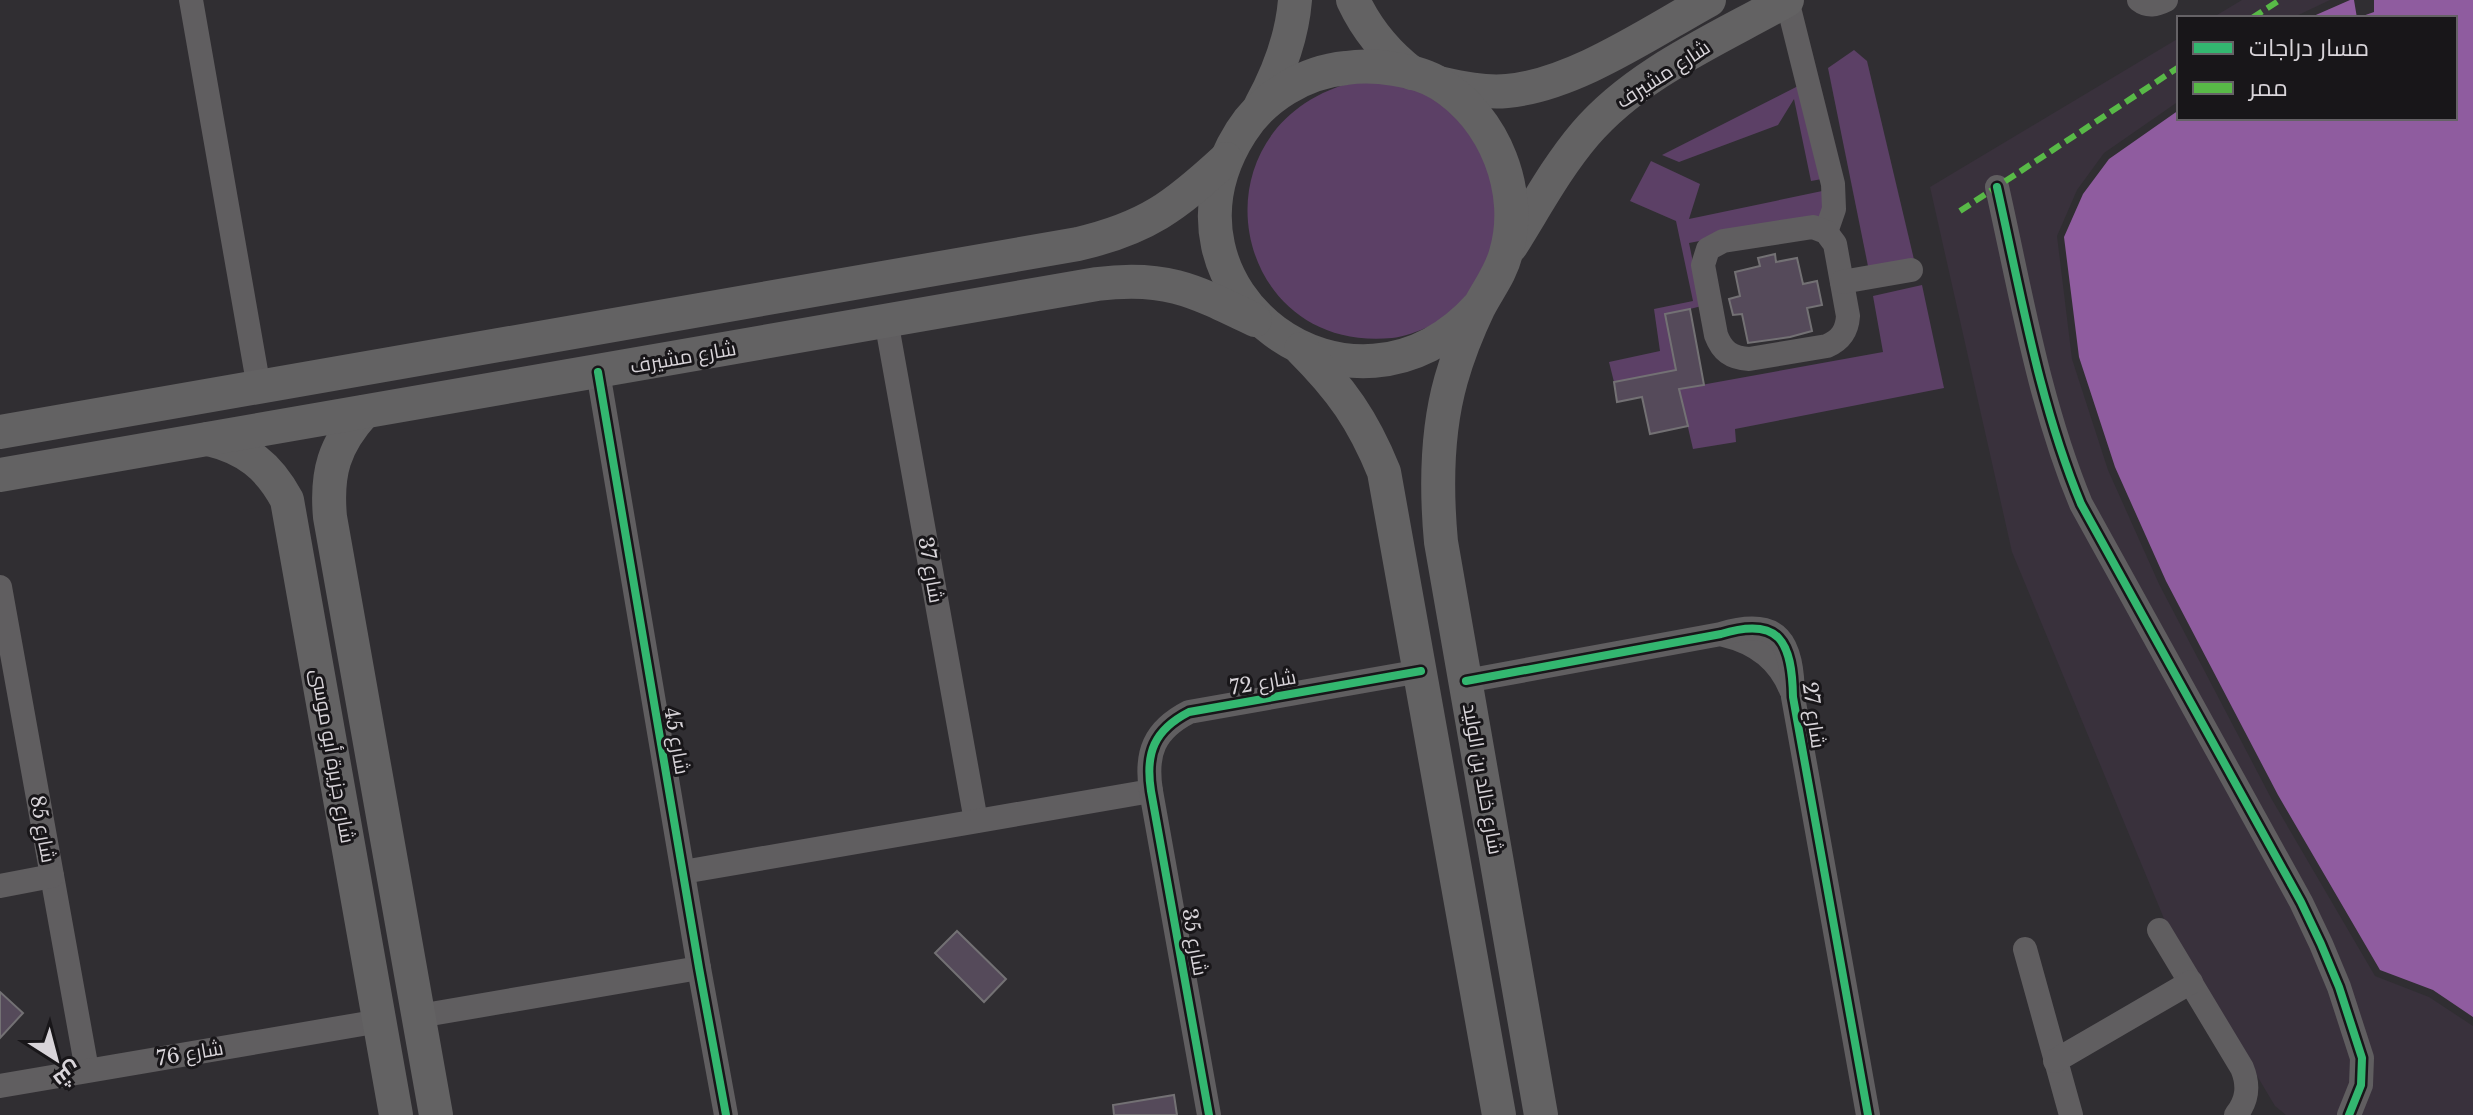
<svg xmlns="http://www.w3.org/2000/svg" width="2473" height="1115" font-family="'Libre Baskerville',Cairo,serif">
<style>
.built{fill:#39313c}
.green{fill:#5c4066}
.water{fill:#8f5c9f}
.building{fill:#554a5a;stroke:#737174;stroke-width:2}
.lines{fill:none;stroke-linecap:round;stroke-linejoin:round}
.street{stroke:#605e60;stroke-width:24}
.secondary{stroke:#636263;stroke-width:34}
.quiet{stroke:#58b947;stroke-width:6;stroke-dasharray:12 6;stroke-linecap:butt}
.cycleway-casing{stroke:#181619;stroke-width:13}
.cycleway{stroke:#33b770;stroke-width:8}
.labels{text-anchor:middle;stroke-width:6;stroke-linejoin:round;paint-order:stroke}
.street-label{font-size:20px;fill:#d8d4d9;stroke:#181619}
</style>
<rect width="100%" height="100%" fill="#302e32"/>
<g class="built">
<path d="M2242,0H2330L2292,18H2212Z"/>
<path d="M2179,38V101L2104,153L2077,190L2057,236L2072,359L2108,470L2159,584L2271,798L2375,976L2429,997L2473,1026V1115H2286L2275,1106L2165,921L2012,552L1930,187Z"/>
</g>
<g class="green">
<path d="M1854,50L1867,61L1916,268L1869,271L1828,68Z"/>
<path d="M1358,81L1423,88L1476,125L1505,230C1496,247 1488,263 1479,279C1476,286 1473,295 1468,301C1454,317 1413,336 1392,338C1227,354 1187,121 1358,81Z"/>
<path d="M1802,84L1822,179L1811,181L1794,99L1778,125L1679,162L1662,155Z"/>
<path d="M1651,161L1700,184L1689,219L1827,190L1830,216L1689,243L1702,306L1665,315L1676,370L1614,382L1609,362L1660,351L1654,309L1693,301L1676,221L1630,201Z"/>
<path d="M1922,285L1944,388L1735,429L1736,442L1693,449L1679,389L1883,352L1873,296Z"/>
</g>
<path class="water" d="M2350,0H2354L2357,18L2374,12V0H2473V1017L2433,990L2380,970L2278,795L2166,581L2115,467L2079,357L2064,237L2083,194L2109,159L2179,110V118H2455V18H2309Z"/>
<g class="building">
<path d="M1775,254L1776,262L1797,258L1803,284L1817,281L1822,305L1807,308L1812,331L1790,337L1748,343L1742,314L1733,315L1729,299L1740,296L1735,272L1760,266L1758,258Z"/>
<path d="M1690,309L1704,385L1679,389L1688,426L1650,434L1642,397L1617,402L1614,382L1676,370L1665,314Z"/>
<path d="M957,931L1006,979L984,1002L935,953Z"/>
<path d="M0,992L23,1013L0,1038Z"/>
<path d="M1174,1095L1177,1115H1114L1113,1105Z"/>
</g>
<g class="lines">
<g class="street">
<path d="M191,0L259,388"/>
<path d="M1787,0L1833,184L1834,209L1826,232"/>
<path d="M2139,0C2148,7 2156,5 2166,0"/>
<path d="M1997,187C2021,294 2039,403 2081,504L2301,902L2321,944L2339,987L2362,1058L2361,1085L2349,1115"/>
<path d="M1813,227L1826,232L1835,244L1848,316C1847,331 1841,340 1827,346L1749,359C1731,358 1722,351 1716,335L1703,265L1708,249L1723,241Z"/>
<path d="M1842,282L1911,270"/>
<path d="M886,320L976,821"/>
<path d="M598,372L699,968L726,1115"/>
<path d="M0,587L87,1070"/>
<path d="M1724,635C1754,642 1779,659 1791,690"/>
<path d="M1466,681L1721,634C1780,616 1792,642 1793,697L1868,1115"/>
<path d="M683,872L1151,791"/>
<path d="M0,886L52,876"/>
<path d="M2159,930L2242,1068C2249,1085 2248,1100 2236,1115"/>
<path d="M2025,949L2071,1115"/>
<path d="M419,1016L699,968"/>
<path d="M2055,1061L2191,982"/>
<path d="M0,1086L380,1021"/>
<path d="M1209,1115L1151,791C1145,753 1154,730 1189,712L1421,671"/>
</g>
<g class="secondary">
<path d="M1353,0C1367,30 1386,53 1412,73"/>
<path d="M1439,83C1461,88 1484,93 1507,91C1574,85 1649,33 1709,0"/>
<path d="M1261,105C1279,72 1292,38 1295,0"/>
<path d="M1511,246C1535,208 1556,168 1585,134C1637,73 1718,39 1787,0"/>
<path d="M1480,305C1351,449 1141,289 1241,132C1263,97 1304,72 1346,68C1373,64 1416,69 1440,84C1495,118 1524,192 1506,253C1501,273 1489,288 1479,307C1468,330 1458,355 1451,380C1436,433 1436,488 1441,542L1541,1115"/>
<path d="M1301,349C1341,389 1363,420 1384,472L1499,1115"/>
<path d="M364,412C334,445 326,473 330,517L436,1115"/>
<path d="M0,432L1078,244C1147,228 1175,206 1226,159"/>
<path d="M208,439C246,448 269,466 287,500L396,1115"/>
<path d="M0,475L1097,284C1166,275 1195,291 1255,320"/>
</g>
<g class="quiet">
<path d="M2252,18L2280,0"/>
<path d="M1960,211L2179,67"/>
</g>
<defs>
<g id="cycleway">
<path d="M1997,187C2021,294 2039,403 2081,504L2301,902L2321,944L2339,987L2362,1058L2361,1085L2349,1115"/>
<path d="M598,372L699,968L726,1115"/>
<path d="M1466,681L1721,634C1780,616 1792,642 1793,697L1868,1115"/>
<path d="M1209,1115L1151,791C1145,753 1154,730 1189,712L1421,671"/>
</g>
</defs>
<use href="#cycleway" class="cycleway-casing"/>
<use href="#cycleway" class="cycleway"/>
</g>
<g class="labels">
<g class="street-label">
<text transform="translate(1663 74) rotate(-33)" y="7">شارع مشيرف</text>
<text transform="translate(683 357) rotate(-10)" y="7">شارع مشيرف</text>
<text transform="translate(931 570) rotate(80)" y="7">شارع 37</text>
<text transform="translate(1263 682) rotate(-10)" y="7">شارع 72</text>
<text transform="translate(1814 715) rotate(82)" y="7">شارع 27</text>
<text transform="translate(677 741) rotate(80)" y="7">شارع 45</text>
<text transform="translate(333 756) rotate(80)" y="7">شارع جزيرة أبو موسى</text>
<text transform="translate(1483 779) rotate(80)" y="7">شارع خالد بن الوليد</text>
<text transform="translate(43 829) rotate(80)" y="7">شارع 85</text>
<text transform="translate(1195 942) rotate(80)" y="7">شارع 35</text>
<text transform="translate(190 1053) rotate(-10)" y="7">شارع 76</text>
</g>
</g>
<rect x="2177" y="16" width="280" height="104" fill="#181619" stroke="#656266" stroke-width="2"/>
<rect x="2193" y="42" width="40" height="12" fill="#33b770" stroke="#656266" stroke-width="2"/>
<text x="2249" y="56" font-size="24" fill="#d8d4d9">مسار دراجات</text>
<rect x="2193" y="82" width="40" height="12" fill="#58b947" stroke="#656266" stroke-width="2"/>
<text x="2249" y="96" font-size="24" fill="#d8d4d9">ممر</text>
<g transform="translate(56 1059) rotate(144)" stroke="#181619" stroke-width="6" paint-order="stroke">
<path d="M0-6L14 30L0 20L-14 30Z" fill="#d8d4d9"/>
<text y="-12" font-size="22" font-weight="bold" text-anchor="middle" fill="#d8d4d9">ش</text>
</g>
</svg>
